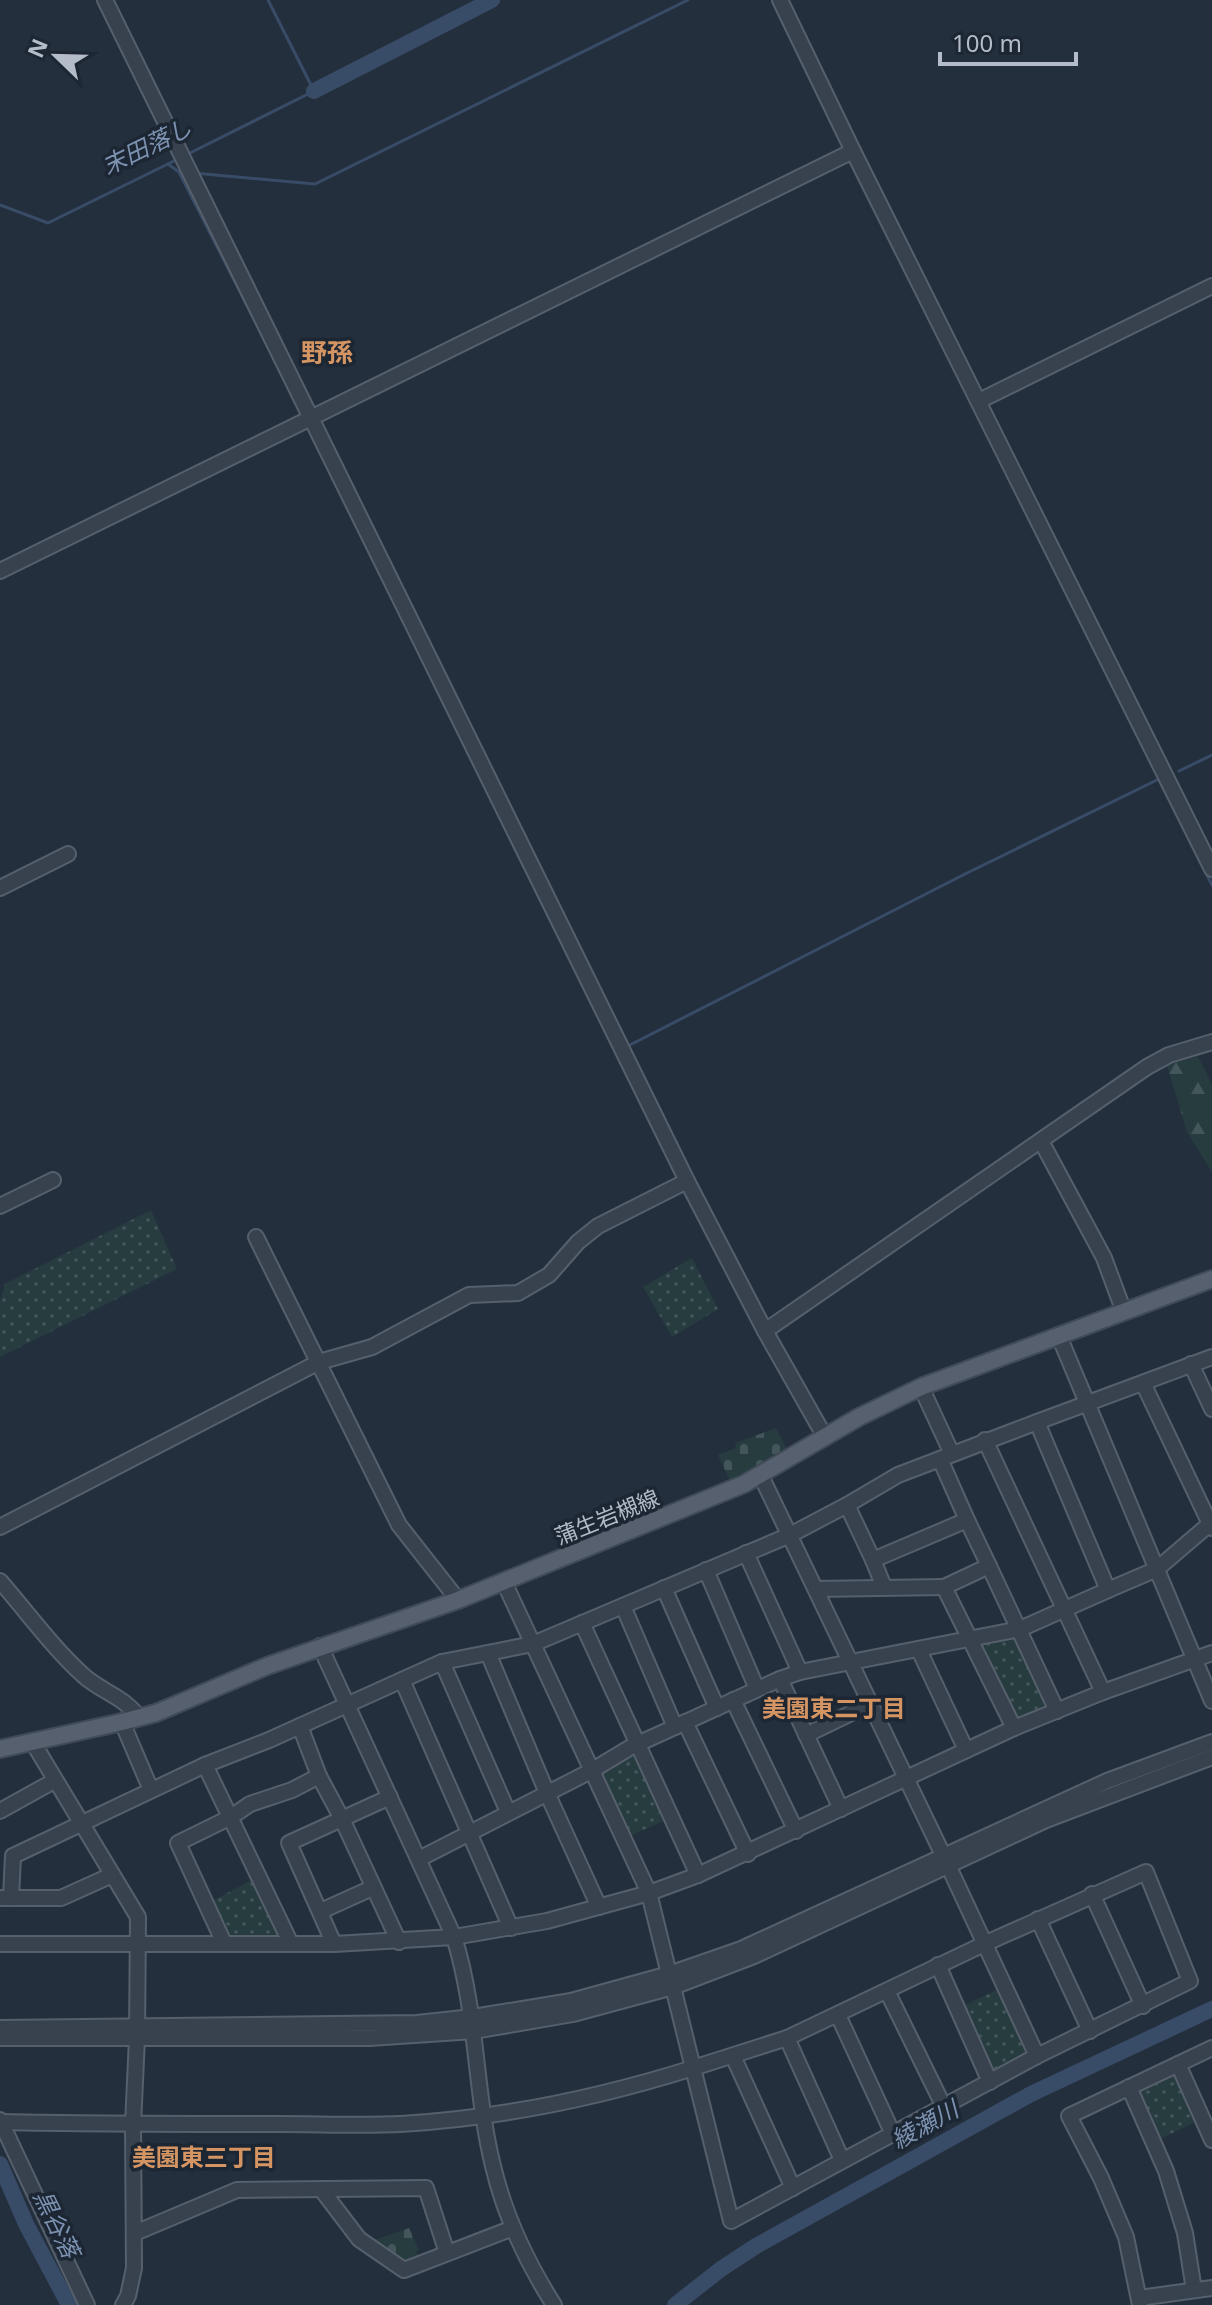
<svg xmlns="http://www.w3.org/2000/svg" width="1212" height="2305" font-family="'Noto Sans','Noto Sans JP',sans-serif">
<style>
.grass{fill:url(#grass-dots)}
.forest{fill:url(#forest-firs)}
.cemetery{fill:url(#cemetery-stones)}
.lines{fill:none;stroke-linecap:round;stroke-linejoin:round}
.stream{stroke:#394c67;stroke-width:3}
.river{stroke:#394c67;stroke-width:16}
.minor-casing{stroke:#565f6c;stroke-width:18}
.major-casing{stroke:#414a57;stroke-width:20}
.minor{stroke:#38414e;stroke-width:14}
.major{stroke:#56606e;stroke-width:16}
.labels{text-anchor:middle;stroke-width:7;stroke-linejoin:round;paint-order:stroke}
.street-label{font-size:22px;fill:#b4bcc9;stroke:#1d2633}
.water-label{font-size:24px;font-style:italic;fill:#7c92b1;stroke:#1d2633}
.neighbourhood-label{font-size:24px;font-weight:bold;fill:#d59563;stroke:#1d2633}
.quarter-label{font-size:26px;font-weight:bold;fill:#d59563;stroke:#1d2633}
</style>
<defs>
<pattern id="grass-dots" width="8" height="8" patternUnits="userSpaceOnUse" patternTransform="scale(2)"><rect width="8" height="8" fill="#263c3f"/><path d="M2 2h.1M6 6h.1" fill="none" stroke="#435659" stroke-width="1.8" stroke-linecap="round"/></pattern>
<pattern id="forest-firs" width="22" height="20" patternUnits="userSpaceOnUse" patternTransform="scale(2)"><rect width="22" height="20" fill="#263c3f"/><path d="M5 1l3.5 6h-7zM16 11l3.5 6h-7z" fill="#435659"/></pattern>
<pattern id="cemetery-stones" width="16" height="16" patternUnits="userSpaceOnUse" patternTransform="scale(2)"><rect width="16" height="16" fill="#263c3f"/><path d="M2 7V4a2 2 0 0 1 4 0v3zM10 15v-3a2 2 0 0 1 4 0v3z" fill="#435659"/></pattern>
</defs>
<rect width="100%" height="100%" fill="#242f3e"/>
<g class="grass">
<path d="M151,1210L177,1269L0,1357V1302L5,1284Z"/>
<path d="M692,1258L718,1309L672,1337L643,1287Z"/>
<path d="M1017,1636L1049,1710L1017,1722L977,1646Z"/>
<path d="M635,1755L668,1819L628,1837L600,1776L602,1771Z"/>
<path d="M254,1879L282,1939H229L210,1902Z"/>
<path d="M1001,1988L1029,2053L996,2071L992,2069L963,2006Z"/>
<path d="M1177,2071L1200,2120L1158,2140L1135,2091Z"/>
</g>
<path class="forest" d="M1198,1056L1212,1085V1172L1187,1132L1167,1065Z"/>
<g class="cemetery">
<path d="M776,1428L788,1451L759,1469L730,1481L718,1455L736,1448L735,1443Z"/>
<path d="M409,2228L419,2250L416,2251L420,2260L404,2266L369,2242Z"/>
</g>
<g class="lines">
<g class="stream">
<path d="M188,154L314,91L268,0"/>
<path d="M168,164L179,172L289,388"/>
<path d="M194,173L315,184L688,0"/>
<path d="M0,205L48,223L178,159"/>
<path d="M1179,771L1212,755"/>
<path d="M626,1047L965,874L1159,779L1212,885"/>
</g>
<g class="river">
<path d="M314,91L492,0"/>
<path d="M0,2164L26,2224L69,2305"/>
<path d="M675,2305L721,2269L756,2246L1031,2094L1212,2009"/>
</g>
<defs>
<g id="minor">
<path d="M105,0L687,1181L765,1331L825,1437"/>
<path d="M780,0L853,151L1212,869"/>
<path d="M979,401L1212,286"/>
<path d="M0,571L853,151"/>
<path d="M0,888L68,854"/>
<path d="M1041,1141L1104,1258L1124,1312"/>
<path d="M0,1206L53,1180"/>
<path d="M256,1237L399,1525L458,1600"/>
<path d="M765,1331L1147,1067L1169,1055L1212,1042"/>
<path d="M1059,1336L1212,1701"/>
<path d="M1191,1364L1212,1409"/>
<path d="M1143,1383L1212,1528"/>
<path d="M921,1387L952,1454"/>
<path d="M1037,1422L1212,1357"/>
<path d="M985,1440L1103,1692"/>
<path d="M761,1476L943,1855"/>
<path d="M847,1505L873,1560"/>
<path d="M967,1520L940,1459L1037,1422L1108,1590L1157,1569L1212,1522"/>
<path d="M0,1527L319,1362L372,1347L469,1295L518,1293L549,1275L578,1242L598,1226L687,1181"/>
<path d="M746,1553L800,1672"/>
<path d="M989,1566L1057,1711"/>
<path d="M706,1570L757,1689"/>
<path d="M0,1581C27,1612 53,1648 84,1676C102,1692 125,1697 139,1718"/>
<path d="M504,1582L649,1893L669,1974"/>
<path d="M884,1587L873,1560L967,1520L989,1566L944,1587L1014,1728"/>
<path d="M664,1588L717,1708"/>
<path d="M816,1589L944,1587"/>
<path d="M623,1606L675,1727"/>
<path d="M582,1623L698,1875"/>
<path d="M320,1646L454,1937C478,2014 474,2089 493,2166C505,2217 526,2261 554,2305"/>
<path d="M919,1650L966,1750"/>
<path d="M488,1653L547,1793L599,1907"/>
<path d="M442,1662L508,1812"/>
<path d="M780,1679L841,1809"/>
<path d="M402,1680L511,1928"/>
<path d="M733,1700L796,1831"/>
<path d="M122,1722L151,1790"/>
<path d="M685,1722L748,1854"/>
<path d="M300,1726L319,1776L342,1819L399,1942"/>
<path d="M806,1735L870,1704"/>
<path d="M32,1741L138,1917L137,2038L133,2125L134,2268L128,2296L123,2305"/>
<path d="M205,1765L291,1944"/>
<path d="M0,1811L54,1781"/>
<path d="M419,1859L591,1771L631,1747L780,1679L800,1672L1020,1629L1108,1590"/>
<path d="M948,1865L1037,2056"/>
<path d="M1146,1872L1190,1981L1037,2056L731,2221L693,2068L787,2038L984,1944Z"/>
<path d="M1092,1894L1143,2006"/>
<path d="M0,1898H61L112,1875"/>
<path d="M11,1898L13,1856L205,1765L269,1740L442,1662L533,1644L790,1535L847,1505L898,1475L940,1459"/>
<path d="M321,1911L372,1888"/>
<path d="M1038,1919L1090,2031"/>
<path d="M224,1943L178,1843L231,1817L250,1804L292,1790L319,1776"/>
<path d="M0,1944H334L454,1937L547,1921L649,1893L698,1875L1014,1728L1103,1692L1212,1653"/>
<path d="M334,1944L289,1843L390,1797"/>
<path d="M938,1965L990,2082"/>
<path d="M887,1991L944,2107"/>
<path d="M838,2015L893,2134"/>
<path d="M0,2028L417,2023L473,2017L571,2001L669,1974L741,1949L1107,1781L1212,1742"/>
<path d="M0,2038H369L474,2031L573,2014L673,1987L754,1956L1046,1820L1212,1757"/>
<path d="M787,2038L842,2160"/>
<path d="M733,2056L793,2188"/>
<path d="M1178,2064L1212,2140"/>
<path d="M1129,2087L1166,2171L1185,2233L1194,2290"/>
<path d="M0,2120L87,2305"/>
<path d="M1,2122C94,2124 187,2124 280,2124C320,2124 361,2126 401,2124C501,2118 598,2098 693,2068L673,1987"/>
<path d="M321,2189L359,2239L404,2270L513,2228"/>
<path d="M135,2233L237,2190L426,2188L447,2253"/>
<path d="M1139,2298L1212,2288"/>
<path d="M1140,2305L1126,2237L1101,2178L1069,2116L1212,2048"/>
</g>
<path id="major" d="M0,1749L122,1722L156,1713L267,1666L458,1600L744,1484L859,1417L921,1387L1212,1279"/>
</defs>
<use href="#minor" class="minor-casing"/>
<use href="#major" class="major-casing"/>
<use href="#minor" class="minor"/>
<use href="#major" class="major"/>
</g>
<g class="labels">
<g class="street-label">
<text transform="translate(607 1517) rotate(-22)" y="8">蒲生岩槻線</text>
</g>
<g class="water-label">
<text transform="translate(147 147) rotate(-26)" y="8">末田落し</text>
<text transform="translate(925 2125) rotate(-29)" y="8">綾瀬川</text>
<text transform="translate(56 2224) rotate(64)" y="8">黒谷落</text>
</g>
<g class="neighbourhood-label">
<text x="834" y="1717">美園東二丁目</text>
<text x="204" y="2166">美園東三丁目</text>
</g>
<g class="quarter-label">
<text x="327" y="362">野孫</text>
</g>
</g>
<g transform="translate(56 56) rotate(293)" stroke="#1d2633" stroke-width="6" paint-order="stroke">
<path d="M0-6L14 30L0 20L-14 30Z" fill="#b4bcc9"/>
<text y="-12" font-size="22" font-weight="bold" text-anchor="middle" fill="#b4bcc9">N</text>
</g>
<path d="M940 52v12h136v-12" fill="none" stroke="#b4bcc9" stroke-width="4"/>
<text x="952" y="52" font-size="24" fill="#b4bcc9" stroke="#1d2633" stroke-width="6" paint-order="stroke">100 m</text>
</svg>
